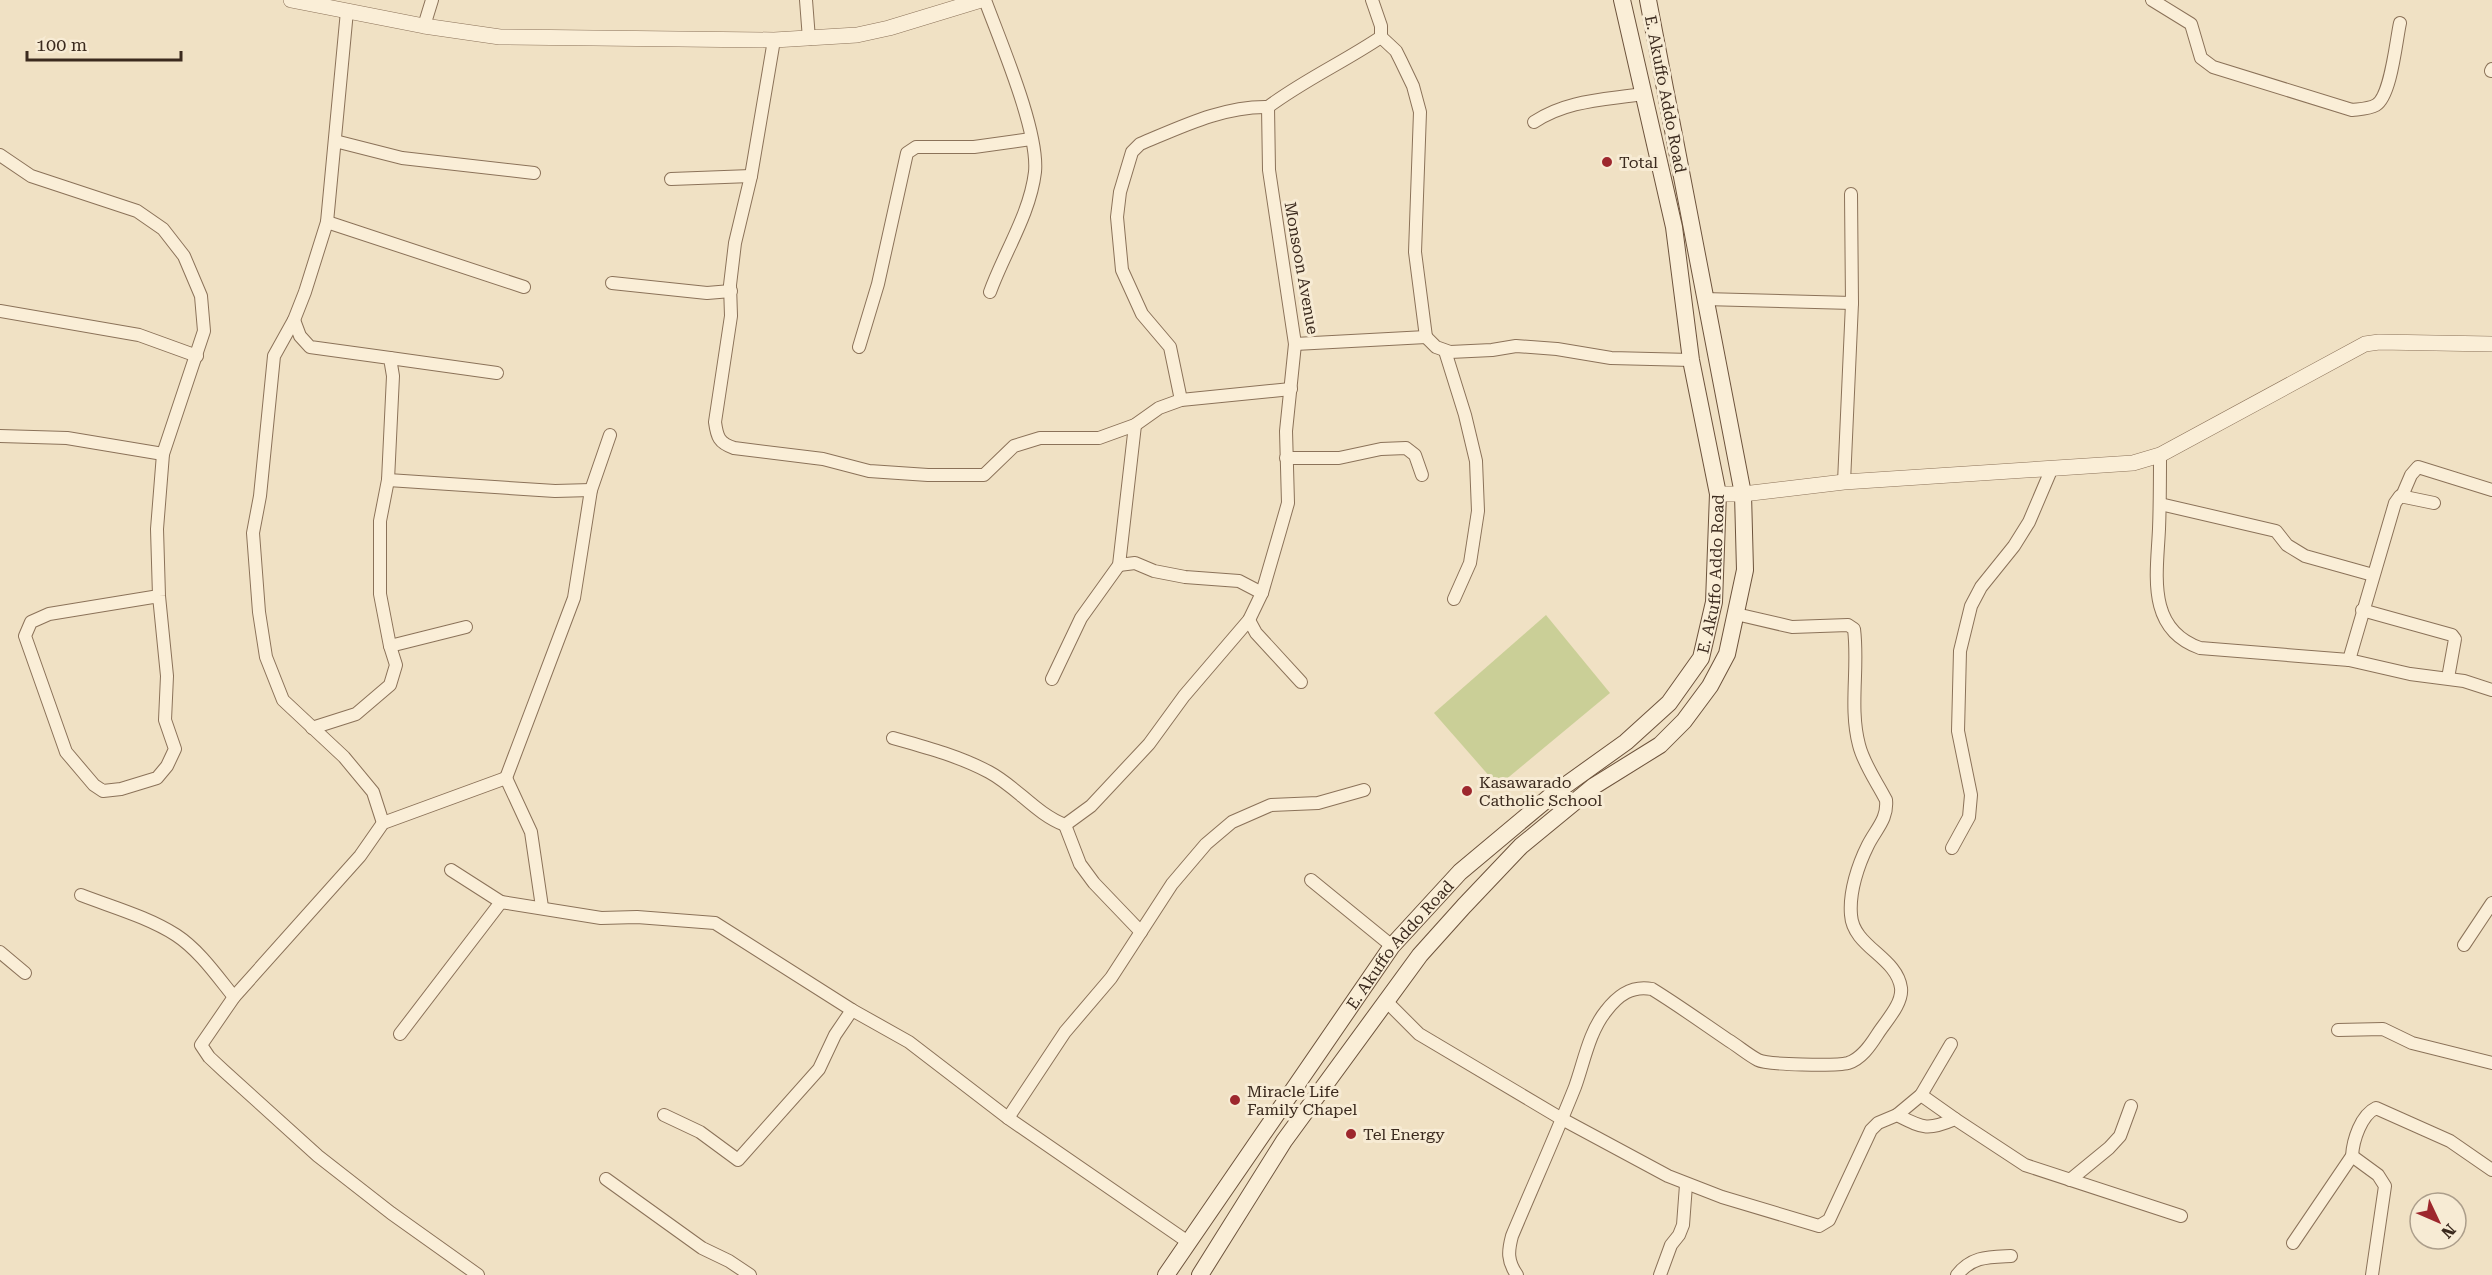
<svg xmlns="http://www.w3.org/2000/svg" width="2492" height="1275" font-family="'Roboto Serif',serif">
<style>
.green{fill:#cacf97}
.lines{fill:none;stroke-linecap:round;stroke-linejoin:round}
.minor-casing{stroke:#8b7259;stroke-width:14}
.tertiary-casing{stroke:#8b7259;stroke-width:16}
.secondary-casing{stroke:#6d533c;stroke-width:18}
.minor{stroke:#faeed7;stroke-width:12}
.tertiary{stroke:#faeed7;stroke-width:15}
.secondary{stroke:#faeed7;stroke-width:16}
.poi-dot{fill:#9d272d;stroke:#f7ebd4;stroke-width:2}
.labels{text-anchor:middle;stroke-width:6;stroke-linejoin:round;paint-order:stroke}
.street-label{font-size:16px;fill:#3b2a1e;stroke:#f7ebd4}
.poi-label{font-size:16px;fill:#3b2a1e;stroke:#f7ebd4;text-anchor:start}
</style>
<rect width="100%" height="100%" fill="#f0e1c4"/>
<path class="green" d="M1546,615L1610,693L1498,786L1434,713Z"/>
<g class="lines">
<defs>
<g id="minor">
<path d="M806,0L809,39"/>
<path d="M985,0C1000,41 1039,131 1035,172C1030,214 1004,253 990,292"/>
<path d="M1372,0L1381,26V37L1396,51L1401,61L1413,86L1420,112L1415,252L1426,337"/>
<path d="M2152,0L2191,24L2201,58L2213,67L2352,110C2360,109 2369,109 2376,105C2391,96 2396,41 2400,23"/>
<path d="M347,11L327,222L305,292L294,320L274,356L260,496L253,533L259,612L266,657L283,700L344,757L373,792L383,823"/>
<path d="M424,26L432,0"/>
<path d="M774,40L751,176L735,243L730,285L731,316L715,422C717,437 719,443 734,448L823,459L869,471L928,475H984L1014,446L1040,438H1099L1135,425L1159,408L1181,400L1291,389"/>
<path d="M2491,71L2492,69"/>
<path d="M1268,107C1304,80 1344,62 1381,37"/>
<path d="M1534,122C1567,100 1604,100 1642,94"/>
<path d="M335,141L402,158L534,173"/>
<path d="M0,155L31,176L137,211L163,229L184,256L201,296L204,331L163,454L157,529L159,596L167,676L165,720L175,749L167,766L157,778L121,789L103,791L94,785L66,752L25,636L31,622L49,614L159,596"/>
<path d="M671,179L751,176"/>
<path d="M327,222L524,287"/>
<path d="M612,283L707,293L731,291"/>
<path d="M1704,299L1852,303"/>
<path d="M0,311L139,335L197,356"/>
<path d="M294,320L300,336L310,347L390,358L393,376L388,480L380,521V594L390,646L396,665L390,685L356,714L312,728"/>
<path d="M1426,337L1436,347L1450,352L1492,350L1516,346L1557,349L1611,358L1691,360"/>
<path d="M1295,344L1426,337"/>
<path d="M859,347L878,284L907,153L916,147H974L1031,139"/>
<path d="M1445,351L1465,415L1476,461L1478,511L1470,563L1454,599"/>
<path d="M390,358L497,373"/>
<path d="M1181,400L1170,347L1142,314L1122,270L1117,217L1120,192L1132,152L1140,144C1181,127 1223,106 1268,107"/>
<path d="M0,436L67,438L163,454"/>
<path d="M2160,455C2160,479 2160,504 2159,529C2157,574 2146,629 2200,648L2349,660L2410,674L2464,681L2492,690"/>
<path d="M1286,458H1339L1381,449L1406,448L1415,455L1422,475"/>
<path d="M388,480L555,491L591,490"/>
<path d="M1844,482L1852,303L1851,194"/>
<path d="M2402,496L2411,475L2418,467L2492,490"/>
<path d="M2160,504L2276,531L2287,545L2305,556L2373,575"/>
<path d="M1119,565L1135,563L1154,571L1185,577L1239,581L1262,593"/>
<path d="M2362,610L2452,635L2455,639L2448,678"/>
<path d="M1249,620L1256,633L1301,682"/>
<path d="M390,646L466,627"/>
<path d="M2349,660L2395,503L2400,496L2434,503"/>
<path d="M1052,679L1081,618L1119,565L1135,425"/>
<path d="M893,738C925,747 959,756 989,772C1017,787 1036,814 1065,825L1091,806L1149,744L1184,696L1249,620L1262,593L1280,531L1288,503L1286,431L1295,344L1269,170L1268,107"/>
<path d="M506,778L574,598L591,490L610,435"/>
<path d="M1065,825L1080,864L1094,883L1141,932"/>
<path d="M1952,848L1969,817L1971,795L1958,731L1960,651L1971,606L1981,587L2014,546L2029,522L2052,468"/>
<path d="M451,870L501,902"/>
<path d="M1311,880L1392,946"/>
<path d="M81,895C112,907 148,917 176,935C199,950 217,976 234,997"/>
<path d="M2464,945L2492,903"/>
<path d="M0,952L25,973"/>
<path d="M1387,1002L1419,1034L1562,1119L1668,1176L1722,1197L1819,1226L1829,1220L1871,1130L1878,1123L1897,1115C1923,1128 1927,1131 1955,1119L2025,1165L2181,1216"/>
<path d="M2338,1030L2383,1029L2412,1043L2492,1063"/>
<path d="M400,1034L501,902L601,918L637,917L715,923L852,1010L909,1042L1008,1118L1188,1242"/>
<path d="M1921,1095L1955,1119"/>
<path d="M664,1115L700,1132L738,1160L819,1069L835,1035L852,1010"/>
<path d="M1897,1115L1921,1095L1951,1044"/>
<path d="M1008,1118L1065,1032L1111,978L1172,884L1206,844L1232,822L1271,805L1318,803L1364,790"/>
<path d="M2352,1156L2378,1175L2385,1186L2372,1275"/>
<path d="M606,1179L702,1248L729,1261L750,1275"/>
<path d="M2070,1180L2109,1148L2120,1136L2131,1106"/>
<path d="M2293,1243L2352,1156C2353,1140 2361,1115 2376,1108L2450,1141L2492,1170"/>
<path d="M478,1275L391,1213L318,1156L224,1071L209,1057L201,1045L234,997L360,856L383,823L506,778L531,832L542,907"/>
<path d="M1517,1275C1507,1261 1508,1251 1512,1236C1533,1186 1555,1137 1575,1087C1584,1062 1589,1032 1606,1011C1618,995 1632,985 1652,989C1678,1005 1703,1023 1728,1040C1738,1046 1747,1054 1758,1060C1767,1065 1837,1066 1848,1063C1861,1059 1870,1046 1877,1035C1885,1022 1903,1004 1901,988C1897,957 1853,947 1851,915C1849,892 1858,865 1868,845C1876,829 1888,819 1886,800C1877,782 1864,765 1859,745C1849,707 1859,668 1854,629L1848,625L1792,627L1736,614"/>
<path d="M1660,1275L1671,1245L1679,1235L1683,1225L1686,1185"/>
<path d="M1957,1275C1972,1256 1989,1257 2011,1256"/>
</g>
<g id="tertiary">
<path d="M291,0L424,26L500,37L774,40L857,35L889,28L981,0"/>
<path d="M1718,494H1743L1844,482L2133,463L2160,455L2365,344L2379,342L2492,344"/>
</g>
<g id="secondary">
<path id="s1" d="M1166,1275L1392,946L1460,872L1552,795L1626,742L1669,703L1701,658L1714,602L1718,494L1691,360L1674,227L1622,0"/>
<path d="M1200,1275L1284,1141L1420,955L1464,906L1521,846L1594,786L1660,745L1684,721L1710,686L1727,654L1745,570L1743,494L1648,0"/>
</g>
</defs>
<use href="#minor" class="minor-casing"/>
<use href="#tertiary" class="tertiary-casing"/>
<use href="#secondary" class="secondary-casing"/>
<use href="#minor" class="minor"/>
<use href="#tertiary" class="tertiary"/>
<use href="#secondary" class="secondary"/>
</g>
<g class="poi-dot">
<circle cx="1607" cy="162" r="6"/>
<circle cx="1467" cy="791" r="6"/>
<circle cx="1235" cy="1100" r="6"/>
<circle cx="1351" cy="1134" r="6"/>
</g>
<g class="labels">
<g class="street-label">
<text transform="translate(1666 94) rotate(79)" y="6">E. Akuffo Addo Road</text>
<text transform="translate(1302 268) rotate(80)" y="6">Monsoon Avenue</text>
<text dy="6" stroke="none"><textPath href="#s1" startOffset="909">E. Akuffo Addo Road</textPath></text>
<text dy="6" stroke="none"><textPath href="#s1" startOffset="405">E. Akuffo Addo Road</textPath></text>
</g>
<g class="poi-label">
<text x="1619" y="168">Total</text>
<text x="1479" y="788">Kasawarado<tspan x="1479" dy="18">Catholic School</tspan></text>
<text x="1247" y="1097">Miracle Life<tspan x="1247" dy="18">Family Chapel</tspan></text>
<text x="1363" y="1140">Tel Energy</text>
</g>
</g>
<g transform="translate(2438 1221) rotate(134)"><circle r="28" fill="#f7ebd4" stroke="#ac9e8b" stroke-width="1.5"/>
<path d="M0-4.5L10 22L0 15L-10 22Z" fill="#9d272d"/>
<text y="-9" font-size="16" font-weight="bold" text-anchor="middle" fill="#3b2a1e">N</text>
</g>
<path d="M27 51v9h154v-9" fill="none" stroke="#3b2a1e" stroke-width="3"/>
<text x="36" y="51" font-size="18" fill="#3b2a1e" stroke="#f7ebd4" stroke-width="4.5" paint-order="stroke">100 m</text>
</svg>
